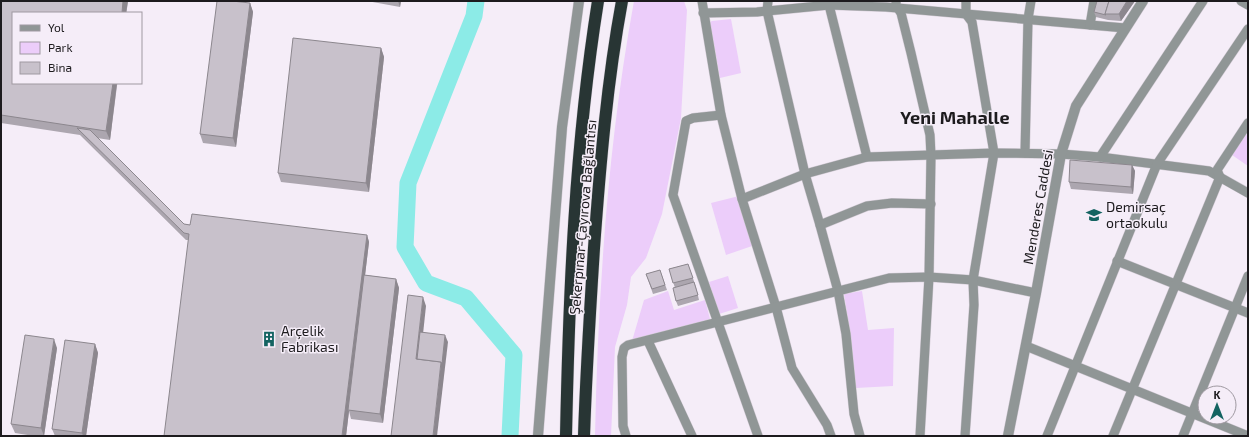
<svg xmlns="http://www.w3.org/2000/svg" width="1249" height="437" font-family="'Exo 2',sans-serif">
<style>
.green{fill:#eccdfa}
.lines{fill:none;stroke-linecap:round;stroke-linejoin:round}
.river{stroke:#8cebe7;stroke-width:17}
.minor-casing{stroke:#d2cbd5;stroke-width:10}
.tertiary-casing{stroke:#d2cbd5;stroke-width:11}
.motorway-casing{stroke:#d2cbd5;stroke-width:13}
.minor{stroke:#909696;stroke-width:9}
.tertiary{stroke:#909696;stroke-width:10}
.motorway{stroke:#283534;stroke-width:12}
.wall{fill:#aca6af}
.shaded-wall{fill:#8c878e}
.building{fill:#c8c1cb;stroke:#8c878e}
.labels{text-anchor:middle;stroke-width:3;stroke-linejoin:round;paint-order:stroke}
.street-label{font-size:14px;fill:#1d1b1e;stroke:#f5edf8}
.poi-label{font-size:14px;fill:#1d1b1e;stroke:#f5edf8;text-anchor:start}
.district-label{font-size:18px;font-weight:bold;fill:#1d1b1e;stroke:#f5edf8}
</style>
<rect width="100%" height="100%" fill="#f5edf8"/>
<g class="green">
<path d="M634,1H684L687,10L681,118L662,214L646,258L631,277L627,305L615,347L611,436H595C598,292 608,143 634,1Z"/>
<path d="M731,19L741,73L720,78L710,22L712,21Z"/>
<path d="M1246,134L1248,136V166L1232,155Z"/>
<path d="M739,196L755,245L726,255L711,203Z"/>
<path d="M728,276L738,308L719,314L709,282Z"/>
<path d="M668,291L674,310L705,300L710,319L632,341L644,300Z"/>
<path d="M862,291L868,330L894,328L893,386L856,388L851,338L844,294Z"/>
</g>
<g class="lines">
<path class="river" d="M476,1L474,16L408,183L405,247L426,283L466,298L514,355L510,436"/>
<defs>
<g id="minor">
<path d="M702,1L721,115L742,199L776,307L792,368L827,425L831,436"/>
<path d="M768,1L767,11L805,174L820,225L838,291L846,334L854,414L860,436"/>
<path d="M830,1L829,5L867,157"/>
<path d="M896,1V5L901,13L911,53L930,135L931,156L929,277L920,436"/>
<path d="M1241,1L1248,5"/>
<path d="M703,13L757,12L829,5L886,7L1125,28"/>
<path d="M1090,25L1094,1"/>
<path d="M721,115L693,118L686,121L673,195L758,436"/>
<path d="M1025,153L1028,19L1031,1"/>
<path d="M1100,157L1203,1"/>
<path d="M742,199L805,174L867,157L994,153L1061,154L1100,157L1209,171L1248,193"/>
<path d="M820,225L867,206L892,203L931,204"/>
<path d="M1117,261L1248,313"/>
<path d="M648,341L692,436"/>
<path d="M1026,346L1248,436"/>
<path d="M626,436L623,426L622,357L624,348L628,345L889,278L929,277L973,280L1036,293"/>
<path d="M965,436L974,305L973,280L994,153L972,22L966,14V1"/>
<path d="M1047,436L1157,164L1248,29"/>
<path d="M1113,436L1220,177L1217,170L1248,123"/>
<path d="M1183,436L1248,276"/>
</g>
<g id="tertiary">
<path d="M538,436L562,127L579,1"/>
<path d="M1008,436L1036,293L1061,154L1076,106L1143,1"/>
</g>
<g id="motorway">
<path d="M566,436C569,291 575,145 598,1"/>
<path d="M584,436C586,373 590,311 594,248C600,166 607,82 622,1"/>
</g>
</defs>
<use href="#minor" class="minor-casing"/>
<use href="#tertiary" class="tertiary-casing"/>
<use href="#motorway" class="motorway-casing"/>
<use href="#minor" class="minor"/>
<use href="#tertiary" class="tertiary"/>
<use href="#motorway" class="motorway"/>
</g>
<g class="wall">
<path d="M1,1H128L110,140L97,138L184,224L190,225L367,235L369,242L365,275L396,279L399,288L383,423L351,419L349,411L346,436L188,240H186L80,135L1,123Z"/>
<path d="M367,1H401L400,7Z"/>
<path d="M1097,1H1135L1121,21L1108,20L1096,17L1094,12Z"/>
<path d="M250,3L253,12L236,147L203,143L200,134Z"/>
<path d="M381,48L384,57L369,192L281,182L278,173Z"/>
<path d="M1132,165L1135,171L1133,194L1071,189L1069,182Z"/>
<path d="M688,264L696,287L699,300L678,306L676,301L675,288L669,269Z"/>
<path d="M660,270L667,290L653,294L646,274Z"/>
<path d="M95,344L98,353L86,436H55L52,429Z"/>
<path d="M57,348L44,436H34L15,433L11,424Z"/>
</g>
<g class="shaded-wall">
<path d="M123,1H128L126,13H122Z"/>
<path d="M398,1H401L400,7Z"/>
<path d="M1127,1H1135L1121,21L1119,14Z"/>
<path d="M250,3L253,12L236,147L233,138Z"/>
<path d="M381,48L384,57L369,192L366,183Z"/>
<path d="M113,83H117L110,140L106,131Z"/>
<path d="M1132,165L1135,171L1133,194L1131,187Z"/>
<path d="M367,235L369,242L349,410H348L349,411L346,436H342Z"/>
<path d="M396,279L399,288L383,423L380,414Z"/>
<path d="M423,297L426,306L420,362L416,359Z"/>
<path d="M445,335L448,342L437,436H433L441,362Z"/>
<path d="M54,339L57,348L44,436L41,428Z"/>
<path d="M95,344L98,353L86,436H83L82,433Z"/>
</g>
<g class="building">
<path d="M1,1H123L122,13H13V83H113L106,131L1,115Z"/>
<path d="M217,1H232L250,3L233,138L200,134Z"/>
<path d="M1097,1H1109L1105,14L1106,15L1094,12Z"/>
<path d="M1109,1H1127L1119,14H1105Z"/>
<path d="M293,38L381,48L366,183L278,173Z"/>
<path d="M77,128L90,130L184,224L190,225L192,214L367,235L342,436H164L189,234L184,233Z"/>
<path d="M1070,160L1132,165L1131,187L1069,182Z"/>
<path d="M688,264L693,278L673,283L669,269Z"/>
<path d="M660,270L665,285L652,289L646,274Z"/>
<path d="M364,275L396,279L380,414L348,410Z"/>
<path d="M694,282L698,295L676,301L673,288Z"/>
<path d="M408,295L423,297L416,359L441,362L433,436H391Z"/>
<path d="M420,332L445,335L442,364L441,362L417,359Z"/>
<path d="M25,335L54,339L41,428L11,424Z"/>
<path d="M65,340L95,344L82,433L52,429Z"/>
</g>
<defs>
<symbol id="school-bare" viewBox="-9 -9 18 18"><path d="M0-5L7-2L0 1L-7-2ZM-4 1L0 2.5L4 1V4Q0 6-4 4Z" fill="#136361" stroke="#f5edf8" stroke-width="2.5" paint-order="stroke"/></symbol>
<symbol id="building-bare" viewBox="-9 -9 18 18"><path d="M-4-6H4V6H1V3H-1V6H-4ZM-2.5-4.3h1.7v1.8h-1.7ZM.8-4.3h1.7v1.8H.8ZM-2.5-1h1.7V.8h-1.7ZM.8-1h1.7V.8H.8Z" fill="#136361" stroke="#f5edf8" stroke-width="2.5" paint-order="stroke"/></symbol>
</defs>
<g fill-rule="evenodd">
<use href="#school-bare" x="1083" y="204" width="22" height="22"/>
<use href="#building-bare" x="258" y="328" width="22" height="22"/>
</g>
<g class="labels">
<g class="street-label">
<text transform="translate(1038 207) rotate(-80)" y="5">Menderes Caddesi</text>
<text transform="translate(583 217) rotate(-85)" y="5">Şekerpınar-Çayırova Bağlantısı</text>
</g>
<g class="poi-label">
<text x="1106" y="212">Demirsaç<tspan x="1106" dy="16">ortaokulu</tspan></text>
<text x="281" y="336">Arçelik<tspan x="281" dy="16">Fabrikası</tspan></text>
</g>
<g class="district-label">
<text x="955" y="124">Yeni Mahalle</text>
</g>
</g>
<rect width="1249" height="437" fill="none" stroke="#1d1b1e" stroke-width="4"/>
<rect x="12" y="12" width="130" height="72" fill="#f5edf8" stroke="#9f99a1"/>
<rect x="20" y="25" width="20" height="6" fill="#909696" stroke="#9f99a1"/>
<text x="48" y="32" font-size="12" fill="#1d1b1e">Yol</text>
<rect x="20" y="42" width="20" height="12" fill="#eccdfa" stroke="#9f99a1"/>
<text x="48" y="52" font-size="12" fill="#1d1b1e">Park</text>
<rect x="20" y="62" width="20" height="12" fill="#c8c1cb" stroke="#9f99a1"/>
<text x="48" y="72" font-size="12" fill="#1d1b1e">Bina</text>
<g transform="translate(1217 405)"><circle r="19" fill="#f5edf8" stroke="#9f99a1"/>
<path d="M0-3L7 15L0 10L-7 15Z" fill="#136361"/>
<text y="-6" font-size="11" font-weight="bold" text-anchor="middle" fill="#1d1b1e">K</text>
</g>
</svg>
